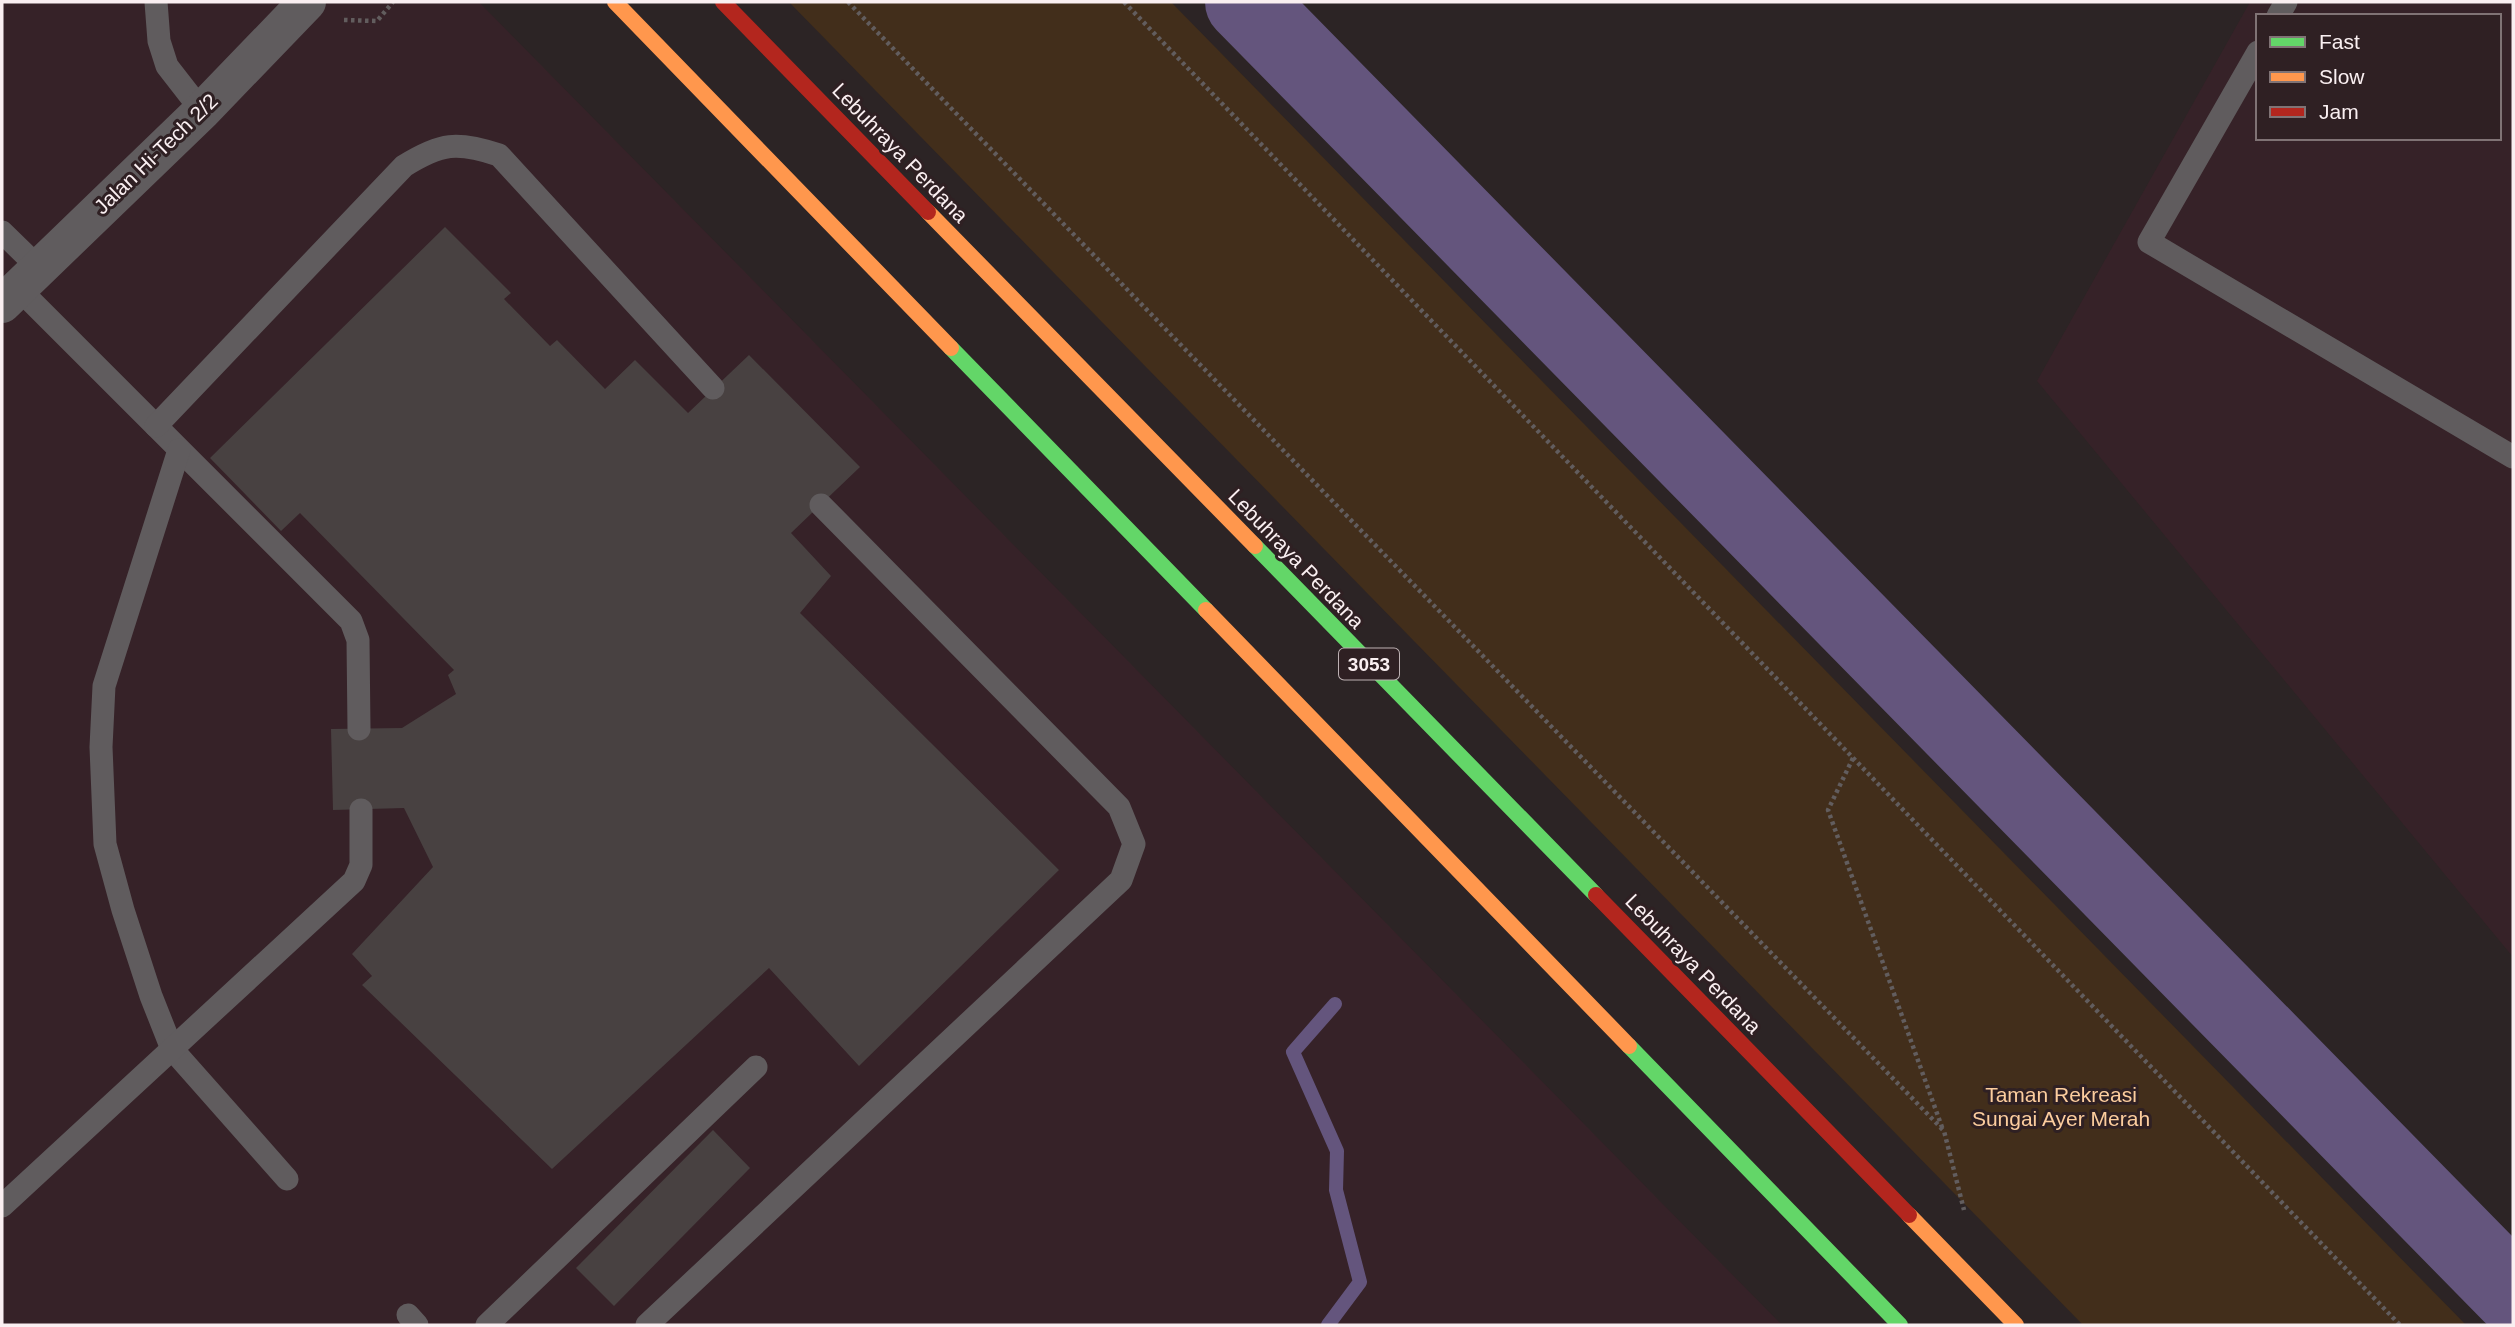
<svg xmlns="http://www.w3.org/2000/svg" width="2515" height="1327" font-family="Helvetica,sans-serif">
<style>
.built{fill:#362228;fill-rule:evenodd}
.green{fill:#422e1b}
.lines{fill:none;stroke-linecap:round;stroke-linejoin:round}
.stream{stroke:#64557d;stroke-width:14}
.river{stroke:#64557d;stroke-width:80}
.building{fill:#484141}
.path{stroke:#625d5e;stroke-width:4.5;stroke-dasharray:3.5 3.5;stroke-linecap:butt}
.lane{stroke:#605c5e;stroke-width:23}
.street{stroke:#605c5e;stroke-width:38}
.fast{stroke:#63d668;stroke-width:16}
.slow{stroke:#ff974d;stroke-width:16}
.jam{stroke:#b3261e;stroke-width:16}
.labels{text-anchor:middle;stroke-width:6;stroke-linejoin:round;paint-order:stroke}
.shield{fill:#2f2023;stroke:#bdb1b3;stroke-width:2}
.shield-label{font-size:19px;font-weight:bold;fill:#faeff1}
.street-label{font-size:21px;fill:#faeff1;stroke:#2f2023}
.park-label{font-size:21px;fill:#fccd9e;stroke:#2f2023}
</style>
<rect width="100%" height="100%" fill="#2c2425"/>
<g class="built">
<path d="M2,2H479L1782,1325H2Z"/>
<path d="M2250,2H2513V957L2037,381ZM2258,16H2499V138H2258Z"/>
</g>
<path class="green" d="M789,2H1171L2466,1325H2083Z"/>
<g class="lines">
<path class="stream" d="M1328,1325L1360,1282L1336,1190L1337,1151L1293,1052L1335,1004"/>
<path class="river" d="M1245,2L2513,1294"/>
</g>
<g class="building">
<path d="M445,227L511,293L504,299L550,346L557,340L605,389L635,360L688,413L749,355L860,467L791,533L831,576L800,613L1059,870L859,1066L769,968L552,1169L362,985L372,976L352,954L433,867L404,808L333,810L331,729L402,728L456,694L448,675L454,670L300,513L281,531L210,458Z"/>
<path d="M713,1130L750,1168L614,1306L576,1268Z"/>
</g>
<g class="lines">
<g class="path">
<path d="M848,2L1944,1131L1964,1210"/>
<path d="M1124,2L2400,1325"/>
<path d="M344,20L377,21L393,2"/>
<path d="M1853,758L1828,810L1943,1130"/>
</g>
<g class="lane">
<path d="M156,2L159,41L167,66L202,111"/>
<path d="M2278,16L2286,2"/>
<path d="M2258,52L2149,242L2513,457"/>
<path d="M2,232L39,268"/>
<path d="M18,288L351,621L358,640L359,729"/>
<path d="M156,426L404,166C441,143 457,141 499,155L713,388"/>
<path d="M179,450L104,686L101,747L105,844L123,910L151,996L172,1049L287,1179"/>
<path d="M2,1206L354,881L361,865V810"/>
<path d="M408,1315L417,1325"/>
<path d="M487,1325L756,1067"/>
<path d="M647,1325L1121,880L1134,844L1119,807L821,505"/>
</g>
<path class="street" d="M2,304L202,111L307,2"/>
<g class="fast">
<path d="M951,348L1206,610"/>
<path d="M1255,546L1596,895"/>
<path d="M1629,1046L1900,1325"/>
</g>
<g class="slow">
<path d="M615,2L951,348"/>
<path d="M928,212L1255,546"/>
<path d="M1206,610L1629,1046"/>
<path d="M1909,1215L2016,1325"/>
</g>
<g class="jam">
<path d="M723,2L928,212"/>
<path d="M1596,895L1909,1215"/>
</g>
</g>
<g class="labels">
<rect class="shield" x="1339" y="648.5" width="60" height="31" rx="5"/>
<g class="shield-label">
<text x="1369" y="671">3053</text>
</g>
<g class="street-label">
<text transform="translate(900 153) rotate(46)" y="7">Lebuhraya Perdana</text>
<text transform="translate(156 154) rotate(-44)" y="7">Jalan Hi-Tech 2/2</text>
<text transform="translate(1296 559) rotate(46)" y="7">Lebuhraya Perdana</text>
<text transform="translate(1693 964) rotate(46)" y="7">Lebuhraya Perdana</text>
</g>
<g class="park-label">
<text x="2061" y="1102">Taman Rekreasi<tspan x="2061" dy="24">Sungai Ayer Merah</tspan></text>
</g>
</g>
<rect width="2515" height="1327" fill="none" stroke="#faeff1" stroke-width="7"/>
<rect x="2256" y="14" width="245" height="126" fill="#2f2023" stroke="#807375" stroke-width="2"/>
<rect x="2270" y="37" width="35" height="10" fill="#63d668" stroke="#807375" stroke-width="2"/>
<text x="2319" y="49" font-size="21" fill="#faeff1">Fast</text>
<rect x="2270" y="72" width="35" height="10" fill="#ff974d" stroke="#807375" stroke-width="2"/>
<text x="2319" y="84" font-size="21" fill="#faeff1">Slow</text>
<rect x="2270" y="107" width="35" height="10" fill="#b3261e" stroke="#807375" stroke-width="2"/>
<text x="2319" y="119" font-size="21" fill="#faeff1">Jam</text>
</svg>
